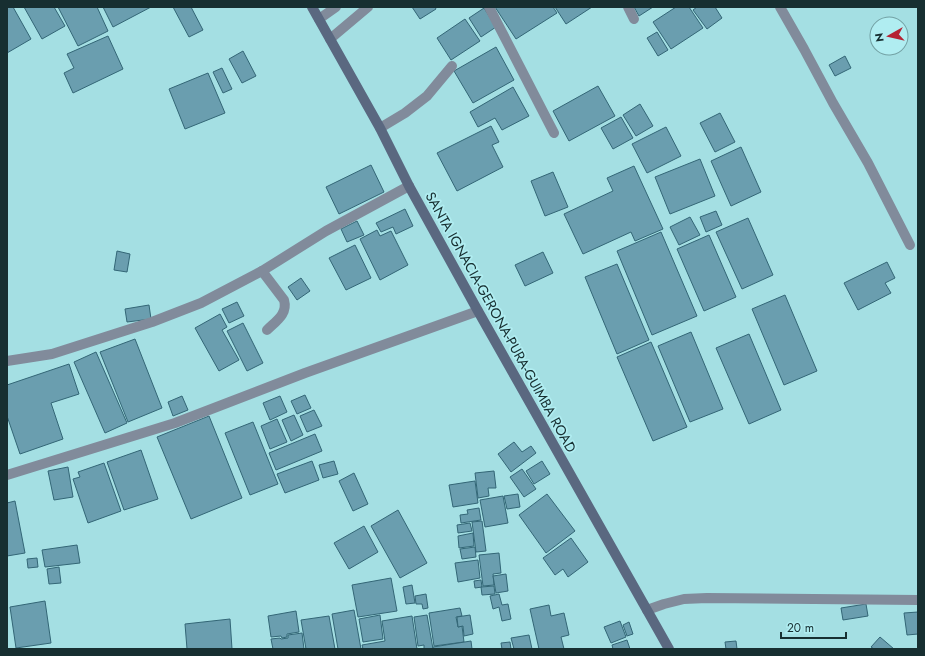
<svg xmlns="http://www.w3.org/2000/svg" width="925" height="656" font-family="Jost,sans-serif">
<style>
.building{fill:#6a9eaf;stroke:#336676}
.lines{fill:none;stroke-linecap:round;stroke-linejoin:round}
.lane{stroke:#818b9b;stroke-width:10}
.street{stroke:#818b9b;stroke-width:10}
.secondary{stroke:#5a6880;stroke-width:10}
.labels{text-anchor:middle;stroke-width:3.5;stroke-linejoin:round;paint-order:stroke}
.street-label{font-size:14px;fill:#172f31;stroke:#b0edf1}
</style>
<rect width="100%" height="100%" fill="#a4dfe3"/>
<g class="building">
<path d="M7,7H13L31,39L7,53Z"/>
<path d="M24,7H54L65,26L42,39Z"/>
<path d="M58,7H97L108,31L78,46Z"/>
<path d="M103,7H151L113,27Z"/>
<path d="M173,7H191L203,30L189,37Z"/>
<path d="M412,7H435L436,9L420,19Z"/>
<path d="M495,7H553L557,13L516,39Z"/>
<path d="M555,7H592L566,24Z"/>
<path d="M634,7H653L639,16Z"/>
<path d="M676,7H689L703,28L671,49L653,22Z"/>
<path d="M697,7H715L722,18L707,29L693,10Z"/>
<path d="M484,8L496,27L481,37L469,18Z"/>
<path d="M465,19L480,41L451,60L437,38Z"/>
<path d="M657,32L668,50L658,56L647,38Z"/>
<path d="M108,36L123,69L73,93L64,73L74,68L67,54Z"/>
<path d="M496,47L514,80L473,103L454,71Z"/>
<path d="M243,51L256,76L242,83L229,59Z"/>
<path d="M845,56L851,68L835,76L829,65Z"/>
<path d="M222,68L232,89L223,93L213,72Z"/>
<path d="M208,73L225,113L185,129L169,89Z"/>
<path d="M598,86L615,116L569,141L553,111Z"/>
<path d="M513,87L529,116L502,130L495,118L478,127L470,112Z"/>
<path d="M640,104L653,126L636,136L623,115Z"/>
<path d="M720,113L735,142L715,152L700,123Z"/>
<path d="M621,117L633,138L613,149L601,128Z"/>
<path d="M491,126L499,142L492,145L503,167L457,191L437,153Z"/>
<path d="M666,127L681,156L647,173L632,144Z"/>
<path d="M741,147L761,192L731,206L711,161Z"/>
<path d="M700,159L715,196L670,214L655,177Z"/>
<path d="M371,165L384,192L339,214L326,187Z"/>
<path d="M634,166L663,229L635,241L631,232L583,254L564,214L613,191L607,178Z"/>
<path d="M553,172L568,207L545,216L531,181Z"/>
<path d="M405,209L413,226L396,234L393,227L381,232L376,223Z"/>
<path d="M716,211L722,225L706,232L700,217Z"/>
<path d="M690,217L700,235L679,245L670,227Z"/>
<path d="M748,218L773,275L742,289L716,232Z"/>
<path d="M357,221L364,235L347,242L341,229Z"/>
<path d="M377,230L380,236L391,231L408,265L380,280L360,239Z"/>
<path d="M661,232L697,316L652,335L617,251Z"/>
<path d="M709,235L736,297L704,311L677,249Z"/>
<path d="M355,245L371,278L346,290L329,258Z"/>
<path d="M117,251L130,254L127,272L114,270Z"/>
<path d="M543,252L553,273L525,286L515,265Z"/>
<path d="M887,262L895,278L885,283L891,293L858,310L844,283Z"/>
<path d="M617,264L649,340L617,354L585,277Z"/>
<path d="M301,278L310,291L297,300L288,287Z"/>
<path d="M785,295L817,371L784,385L752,309Z"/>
<path d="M237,302L244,316L229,323L222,309Z"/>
<path d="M149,305L151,319L127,322L125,309Z"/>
<path d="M220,314L227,327L222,330L239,360L219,371L195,328Z"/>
<path d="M243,323L263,363L247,371L227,331Z"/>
<path d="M691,332L723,409L690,422L658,346Z"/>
<path d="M749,334L781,410L749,424L716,348Z"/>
<path d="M135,339L162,408L128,422L100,352Z"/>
<path d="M651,342L687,427L653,441L617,357Z"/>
<path d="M96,352L127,423L105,433L74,362Z"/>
<path d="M69,364L79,394L51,403L63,439L20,454L7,416V385Z"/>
<path d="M305,395L311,408L297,414L291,401Z"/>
<path d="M182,396L188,410L173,416L168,402Z"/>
<path d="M280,396L287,412L270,420L263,403Z"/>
<path d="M314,410L322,426L307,432L300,416Z"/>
<path d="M294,415L303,435L291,441L282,420Z"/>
<path d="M209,416L242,498L191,519L157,437Z"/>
<path d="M277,419L287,442L270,449L261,426Z"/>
<path d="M253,422L278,484L250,495L225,433Z"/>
<path d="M315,434L322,451L276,470L269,453Z"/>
<path d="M514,442L522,452L531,446L536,453L511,472L498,454Z"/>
<path d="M141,450L158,499L124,510L107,462Z"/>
<path d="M312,461L319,480L285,493L277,474Z"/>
<path d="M334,461L338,474L323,478L319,465Z"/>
<path d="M542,461L550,474L534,484L526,471Z"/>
<path d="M104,463L121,511L88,523L73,479L80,477L78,472Z"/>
<path d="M68,467L73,497L54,500L48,471Z"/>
<path d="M522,469L536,489L524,497L510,477Z"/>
<path d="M494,471L496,488H488L489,496L478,498L475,473Z"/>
<path d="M354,473L368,504L353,511L339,481Z"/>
<path d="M475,481L478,503L453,507L449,485Z"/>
<path d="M518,494L520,507L507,509L504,496Z"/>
<path d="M547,494L575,531L546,553L519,515Z"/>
<path d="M503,496L508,523L485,527L480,500Z"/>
<path d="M15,501L25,553L7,556V503Z"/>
<path d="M479,508L481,520L461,523L460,515L468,514L467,510Z"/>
<path d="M398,510L427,563L400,578L371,526Z"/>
<path d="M482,521L486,551L476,552L472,522Z"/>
<path d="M470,523L472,531L458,533L457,525Z"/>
<path d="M364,526L378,552L349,569L334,543Z"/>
<path d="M473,533L474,546L459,548L458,536Z"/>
<path d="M571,538L588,562L568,577L563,569L555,575L543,558Z"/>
<path d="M77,545L80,563L45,567L42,550Z"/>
<path d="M475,547L476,557L462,559L460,549Z"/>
<path d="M499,553L501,573L493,574L494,585L483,586L479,555Z"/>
<path d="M37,558L38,567L28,568L27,559Z"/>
<path d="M478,560L480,578L458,582L455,563Z"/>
<path d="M59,567L61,583L49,584L47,569Z"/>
<path d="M506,574L508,591L496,593L493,576Z"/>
<path d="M391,578L397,611L358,617L352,585Z"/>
<path d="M481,580L482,587L475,588L474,581Z"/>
<path d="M412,585L415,603L406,604L403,587Z"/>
<path d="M494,586L495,594L482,595L481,587Z"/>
<path d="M426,594L428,608L423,609L422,604H416L415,596Z"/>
<path d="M499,594L502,605L508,604L511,619L502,621L499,607L493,609L490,596Z"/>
<path d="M45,601L51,643L16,648L10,607Z"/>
<path d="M866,604L868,616L843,620L841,608Z"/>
<path d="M549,605L551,616L564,613L569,635L561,637L564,649H539L530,609Z"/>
<path d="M460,608L462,616L456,617L458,627L462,626L464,642L434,646L429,613Z"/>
<path d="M354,610L361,649H338L332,614Z"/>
<path d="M296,611L299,632L287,634V637L282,638L281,636L271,637L268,616Z"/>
<path d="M918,612V634L907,635L904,613Z"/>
<path d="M380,615L383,639L363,642L359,619Z"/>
<path d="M427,615L433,649H424V645L418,646L414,617Z"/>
<path d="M470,615L473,634L464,636L463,626L458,627L457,617Z"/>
<path d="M329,616L335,649H306L301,620Z"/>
<path d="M412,616L417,649H363L362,645L385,641L382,621Z"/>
<path d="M230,619L232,649H187L185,624Z"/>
<path d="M620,621L626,637L611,643L604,627Z"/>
<path d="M629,622L633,634L627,636L623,625Z"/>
<path d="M302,633L304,649H273L271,639L280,638L281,639L288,638V635Z"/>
<path d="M529,635L532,649H514L511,638Z"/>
<path d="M880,637L894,649H874L871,647Z"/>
<path d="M627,640L630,649H613L612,645Z"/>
<path d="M471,641L472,649H433V647Z"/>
<path d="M736,641L737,649H726L725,642Z"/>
<path d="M510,642L511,649H502L501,643Z"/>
</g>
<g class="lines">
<g class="lane">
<path d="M380,128L405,113L427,96L452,66"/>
<path d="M262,271L284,300C288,314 276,321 267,330"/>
</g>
<g class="street">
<path d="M489,7L554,133"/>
<path d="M628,7L634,19"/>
<path d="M780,7L804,49L833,103L868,163L910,245"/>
<path d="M319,19L336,7"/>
<path d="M330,39L368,7"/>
<path d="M7,361L52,354L152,322L201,303L262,271L326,231L409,186"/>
<path d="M7,475L175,423L305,373L478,311"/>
<path d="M647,610L664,604L684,599L707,598L918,600"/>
</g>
<path class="secondary" d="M312,7L380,128L409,186L478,311L669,649"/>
</g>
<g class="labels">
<g class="street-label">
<text transform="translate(501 322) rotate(61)" y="5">SANTA IGNACIA-GERONA-PURA-GUIMBA ROAD</text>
</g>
</g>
<rect width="925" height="656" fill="none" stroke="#172f31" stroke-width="16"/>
<g transform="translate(889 36) rotate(262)"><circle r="19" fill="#b0edf1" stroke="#73a1a4"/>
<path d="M0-3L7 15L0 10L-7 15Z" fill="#b52334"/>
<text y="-6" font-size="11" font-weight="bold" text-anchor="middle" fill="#172f31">N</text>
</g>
<path d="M781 632v6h65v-6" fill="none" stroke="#172f31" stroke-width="2"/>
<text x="787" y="632" font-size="12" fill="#172f31" stroke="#b0edf1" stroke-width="3" paint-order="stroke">20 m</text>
</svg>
